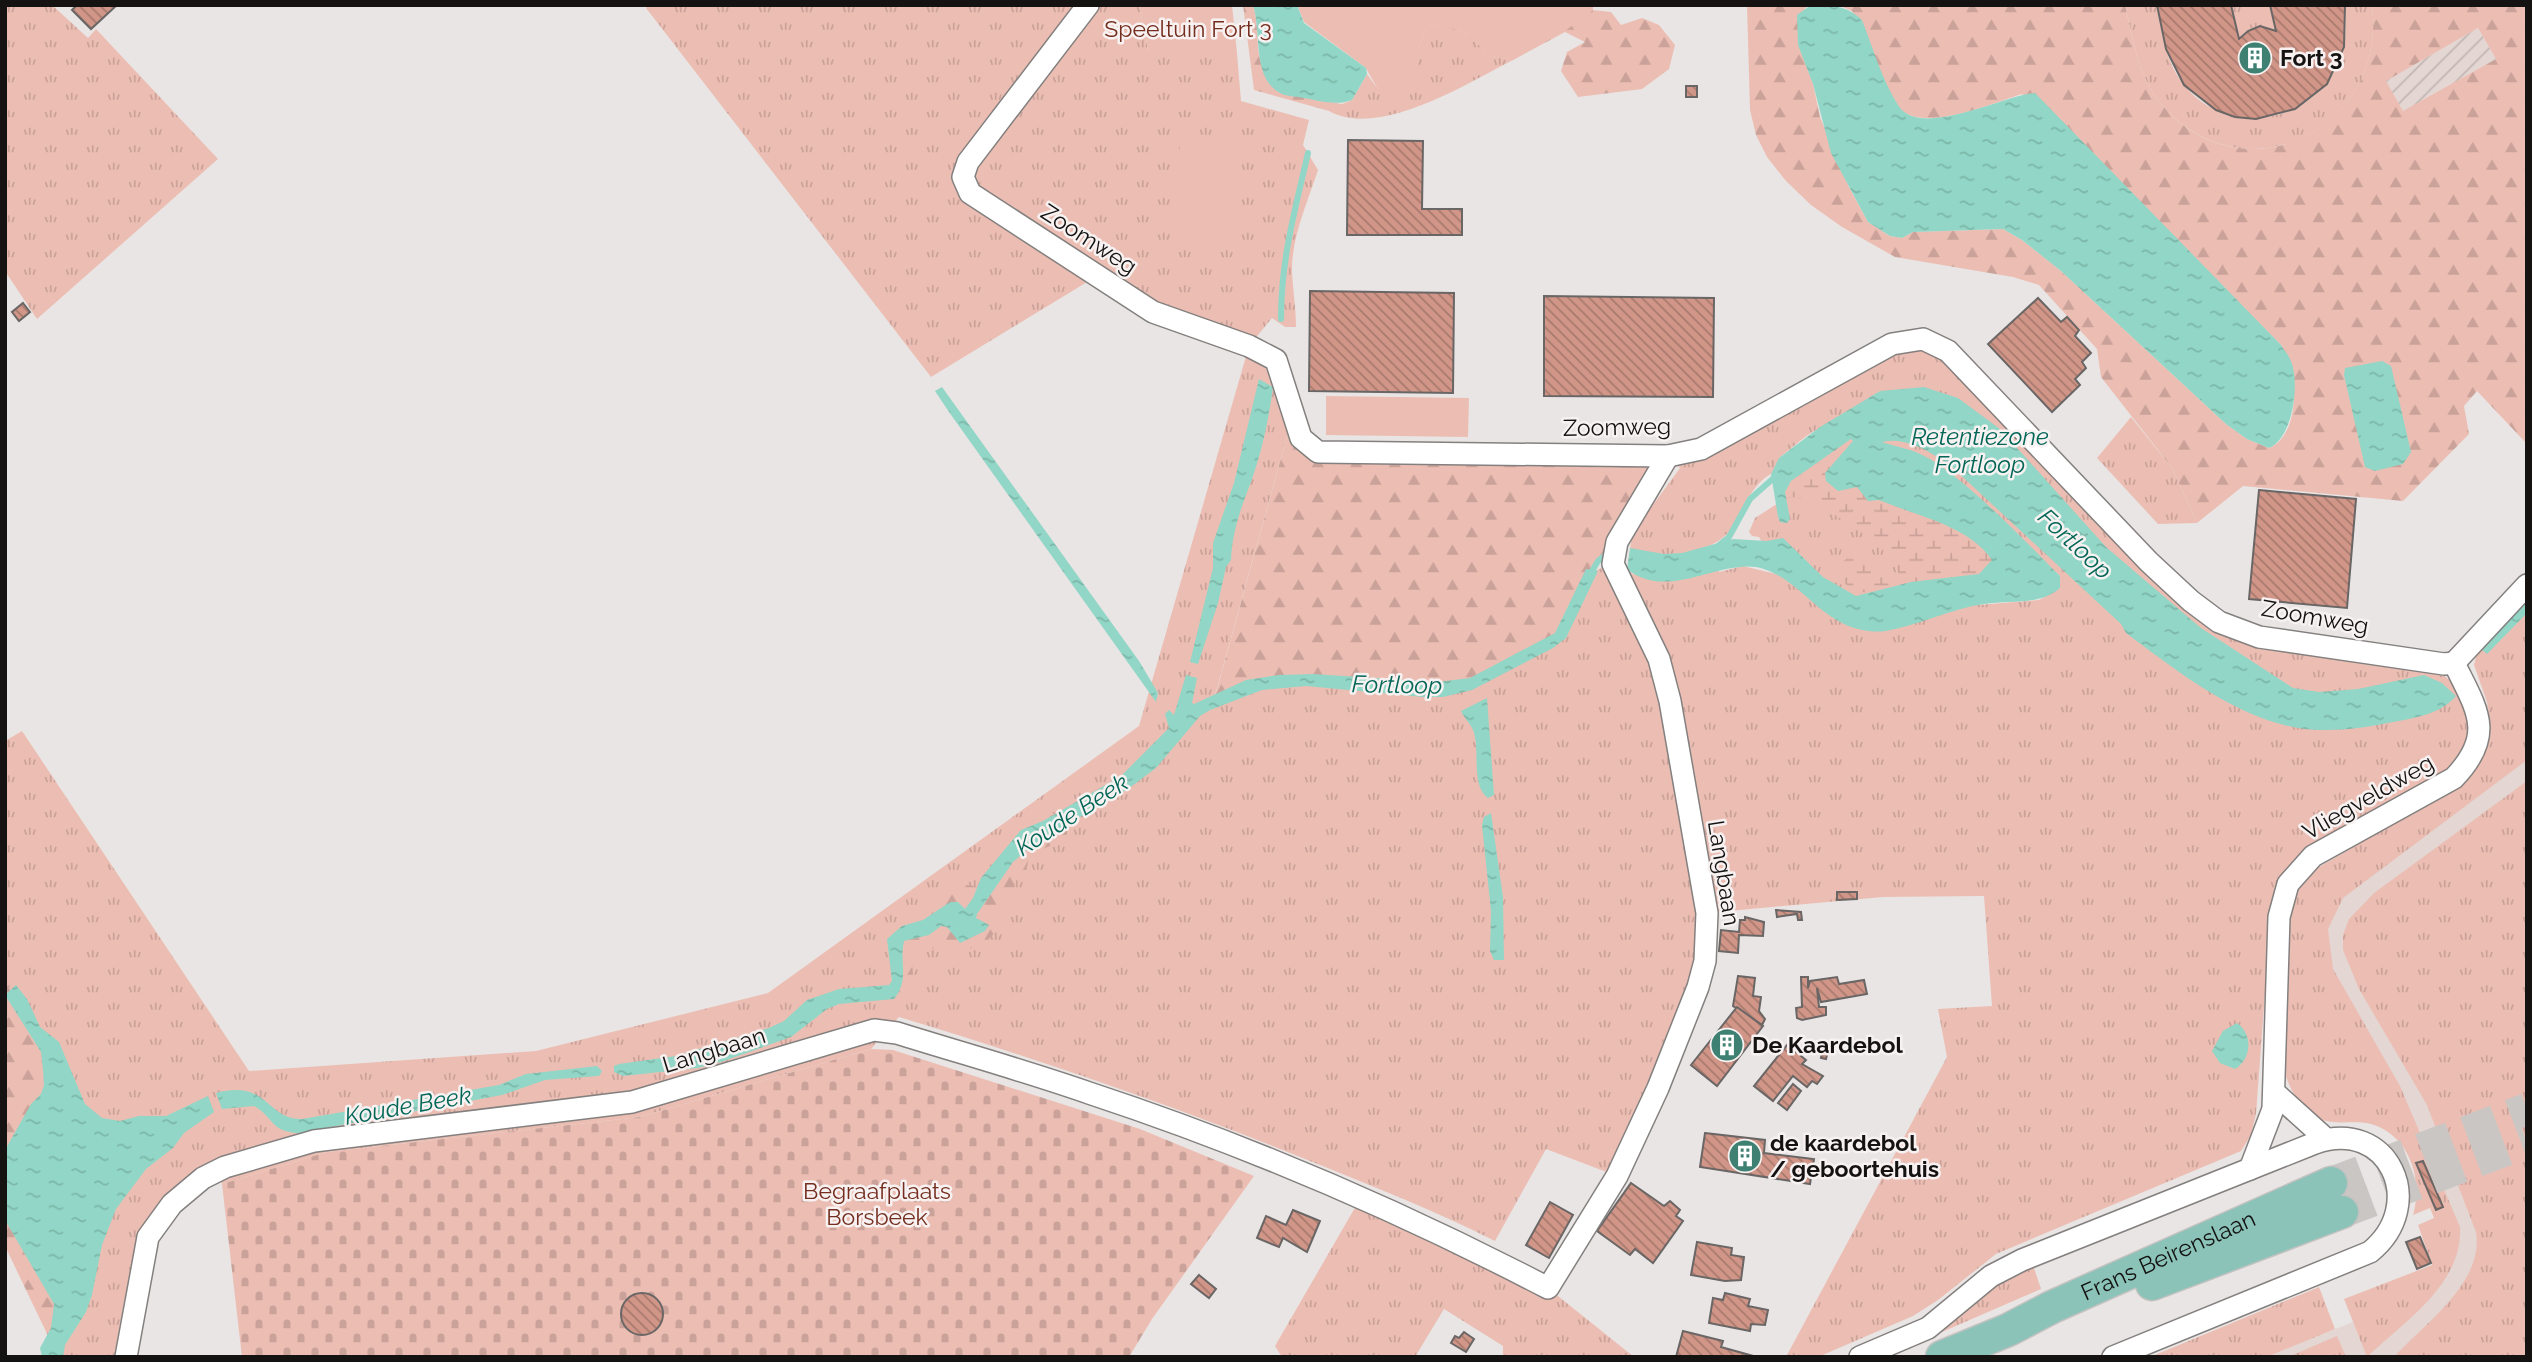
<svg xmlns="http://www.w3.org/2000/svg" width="2532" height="1362" font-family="Raleway,sans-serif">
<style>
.built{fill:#e3d6d3}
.industrial{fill:url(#industrial-furrows)}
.grass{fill:url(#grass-tufts);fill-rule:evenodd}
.forest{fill:url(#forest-firs);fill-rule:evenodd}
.wetland{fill:url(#wetland-marsh)}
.cemetery{fill:url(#cemetery-stones)}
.park{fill:#ecbeb3}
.water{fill:url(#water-ripples)}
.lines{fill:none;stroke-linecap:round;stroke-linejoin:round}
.stream{stroke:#91d6c6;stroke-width:6}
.building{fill:url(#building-back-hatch);stroke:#696665;stroke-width:2}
.primary-tunnel{stroke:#c9c6c4;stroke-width:32;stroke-dasharray:32 16;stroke-linecap:butt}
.street-casing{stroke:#83807f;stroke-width:24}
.primary-casing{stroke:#c2c2c1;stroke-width:35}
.street{stroke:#fff;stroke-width:21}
.primary{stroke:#8bc3b8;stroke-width:32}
.labels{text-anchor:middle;stroke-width:5;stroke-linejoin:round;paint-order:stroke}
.park-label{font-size:23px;fill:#742d1e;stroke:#f7f2f1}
.poi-label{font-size:23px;font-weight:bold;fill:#141312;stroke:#f7f2f1;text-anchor:start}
.street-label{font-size:23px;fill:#141312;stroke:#f7f2f1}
.water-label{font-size:24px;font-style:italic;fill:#026657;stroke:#f7f2f1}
</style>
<defs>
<pattern id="industrial-furrows" width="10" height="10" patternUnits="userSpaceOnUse" patternTransform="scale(1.75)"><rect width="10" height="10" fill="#e3d6d3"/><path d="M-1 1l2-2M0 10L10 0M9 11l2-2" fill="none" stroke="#c2b7b4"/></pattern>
<pattern id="grass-tufts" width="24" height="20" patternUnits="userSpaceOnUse" patternTransform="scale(1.75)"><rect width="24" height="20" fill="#ecbeb3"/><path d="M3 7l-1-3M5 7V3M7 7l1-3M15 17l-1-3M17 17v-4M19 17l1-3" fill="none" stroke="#caa299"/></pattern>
<pattern id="forest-firs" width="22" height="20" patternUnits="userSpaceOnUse" patternTransform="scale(1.75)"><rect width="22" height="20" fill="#ecbeb3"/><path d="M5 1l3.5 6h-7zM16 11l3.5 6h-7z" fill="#caa299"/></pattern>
<pattern id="wetland-marsh" width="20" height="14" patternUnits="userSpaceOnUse" patternTransform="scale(1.75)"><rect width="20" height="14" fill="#ecbeb3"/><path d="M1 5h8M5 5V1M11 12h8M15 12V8" fill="none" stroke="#caa299"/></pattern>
<pattern id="cemetery-stones" width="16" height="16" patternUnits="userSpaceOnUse" patternTransform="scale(1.75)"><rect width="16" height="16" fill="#ecbeb3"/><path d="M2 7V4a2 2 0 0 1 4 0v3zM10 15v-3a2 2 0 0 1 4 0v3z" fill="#caa299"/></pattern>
<pattern id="water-ripples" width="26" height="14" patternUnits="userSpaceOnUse" patternTransform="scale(1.75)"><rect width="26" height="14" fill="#91d6c6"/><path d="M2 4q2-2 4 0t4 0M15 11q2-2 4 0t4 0" fill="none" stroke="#7cb7a9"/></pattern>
<pattern id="building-back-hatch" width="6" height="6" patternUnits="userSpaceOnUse" patternTransform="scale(1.75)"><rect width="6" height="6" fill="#d19688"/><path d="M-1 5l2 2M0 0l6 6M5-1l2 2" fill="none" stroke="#a8796e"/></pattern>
</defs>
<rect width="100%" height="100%" fill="#e9e5e4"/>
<path class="built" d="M2527,741V1357H2267L2431,1290L2449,1202L2304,950L2330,891Z"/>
<path class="industrial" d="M2478,28L2496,59L2403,112L2385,81Z"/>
<g class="grass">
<path d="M5,5H52L88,38L96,29L218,159L37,319L5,271Z"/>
<path d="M648,5H1139L1149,53H1237L1241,101L1309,120L1303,145L1318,170C1308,201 1291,238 1292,272C1293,291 1296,308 1296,327H1285L1272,318L1249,346L1276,360L1293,415L1214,699C1278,668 1352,685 1421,691L1443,690L1468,684L1550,644L1570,620L1590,573L1604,567L1618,576L1627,569L1633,574L1660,579L1659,575L1671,570L1713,563L1719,566V572L1743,566L1780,575L1759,537L1752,536L1749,532L1755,518L1797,491C1831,500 1881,538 1906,565L1902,585C1883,585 1877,576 1868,561L1855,560L1839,571L1848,582L1890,598L1924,597L2018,580L2021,571L2016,554L1946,484L1887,463L1871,452L1864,440L1866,436C1818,417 1817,429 1779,458L1789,460L1791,469L1786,474L1777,471C1753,480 1744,508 1732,528C1712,557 1654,560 1630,548L1633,532L1680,468L1668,456L1686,464L1900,349L1914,346L1941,354L2145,567L2181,603L2216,628L2257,643L2444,676C2459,686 2462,694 2468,710C2474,724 2474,737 2465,751C2447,780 2349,825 2315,845C2294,860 2282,875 2272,900L2256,1114L2251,1135L2241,1151L1996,1254L1938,1300L1913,1316L1818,1357H1786L1947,1057L1938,1009L1992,1006L1984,896L1883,897L1707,913C1714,989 1649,1107 1617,1176L1546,1149L1495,1241C1434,1210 1372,1186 1310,1161C1175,1106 1038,1059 899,1017L871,1049L640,1117L327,1152L222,1184L217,1161C132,1197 130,1278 114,1357H50V1340L65,1310L71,1287V1233L65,1189L49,1141V1120L61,1094L59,1070L51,1050L5,982V741L22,731L249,1071L536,1051L768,993L1139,726L1249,346L1153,312L1097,276L931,377L646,8ZM2056,572L2060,576V588L2039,600L1978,605L1988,595L2035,593Z"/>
<path d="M2125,5H2157C2162,33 2166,63 2184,85C2226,137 2306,125 2336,68C2347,48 2346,27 2345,5H2372C2388,129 2245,200 2162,105C2138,77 2133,39 2125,5Z"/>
<path d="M2231,5H2270L2276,31C2260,26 2250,25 2239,39Z"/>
<path d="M1429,24L1463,31L1490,55L1511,61C1466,84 1379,139 1329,111V102L1342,104L1352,100L1367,74L1378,89L1416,76L1417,50Z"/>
<path d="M2131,417L2172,468L2197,523L2158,524L2097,458Z"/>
<path d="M2527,594V760L2343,898L2328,929L2333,969L2400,1086L2460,1227C2463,1284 2405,1321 2367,1357L2344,1299L2432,1265L2418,1225L2434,1218L2430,1208L2413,1215C2423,1181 2411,1138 2374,1125C2357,1119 2336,1126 2320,1119C2300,1110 2289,1088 2283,1068L2290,913L2297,892L2314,870L2451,790L2478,765L2490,736V722L2487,702L2474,665L2478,649Z"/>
<path d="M2527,781V1357H2394C2425,1323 2484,1283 2476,1232L2427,1105L2359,989L2343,950V935L2349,919L2374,893Z"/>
<path d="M1360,1199L1548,1288L1634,1357H1503V1346L1444,1309L1415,1357H1282L1275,1346Z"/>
<path d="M2033,1265L2041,1289L1919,1342L1980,1292Z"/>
<path d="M2319,1287L2335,1329L2267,1357H2150Z"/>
<path d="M2337,1336L2346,1357H2288Z"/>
</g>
<g class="forest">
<path d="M1243,5H1253C1259,24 1256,42 1260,60C1265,86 1313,102 1337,103L1329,111L1254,90Z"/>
<path d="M1297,5H1593V10L1611,12L1621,25L1642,18L1659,25L1675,45L1669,69L1642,89L1578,97L1561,71L1567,52L1585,42L1565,32L1511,61L1490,55L1463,31L1429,24L1417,50V76L1397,91L1378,89L1366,68Z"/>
<path d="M1747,5H1811L1805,8L1799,45L1813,84L1820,117L1849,187L1868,222L1890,236L1902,238L1913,232L2003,229L2022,240L2061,271L2226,424L2247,439L2269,448C2302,434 2298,370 2281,345C2195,260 2112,174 2022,94C1993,103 1922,134 1899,108C1886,93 1863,33 1852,11L1838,5H2125C2133,39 2138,77 2162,105C2244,200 2388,129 2372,5H2527V444L2477,391L2464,406L2469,434L2403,501L2243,486L2197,523L2172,468L2101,377L2097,349L2039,285L2013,277L1895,257L1842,227L1811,205L1786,181L1767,157L1756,135L1750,110ZM2478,28L2496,59L2403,111L2386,81Z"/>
<path d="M1293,415L1318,452L1668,456L1616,545L1593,567L1564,629L1468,684L1296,681L1214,700Z"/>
<path d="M1086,792L1094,811L1088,818L1067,830V838L1043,849L1039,856H1029L1026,873L1017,877L1012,896L1002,900C998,911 1000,928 992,936C976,954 937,956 921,942L916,944L918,959L911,968C916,979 911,987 904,997L897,999L890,986L893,935C903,928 913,923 921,914C943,890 944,878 981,888L1042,822Z"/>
<path d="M5,982L41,1037L71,1233L50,1340L5,1246Z"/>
</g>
<path class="wetland" d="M1850,434L2025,568L1882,600L1847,585L1836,576L1840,563L1851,556L1871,557L1881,573L1897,580L1900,564L1856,528L1819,505L1796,497L1780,499L1795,473Z"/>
<path class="cemetery" d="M871,1049L893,1050L1140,1129L1254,1176L1152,1319L1129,1357H242L222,1184L327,1152L640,1117Z"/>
<g class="park">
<path d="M1139,5H1232L1237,53H1149Z"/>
<path d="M1297,5H1593V10L1565,31L1511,61L1490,55L1463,31L1429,24L1417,50V76L1397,91L1378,89L1366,68L1304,22Z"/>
<path d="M1180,142L1241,146L1230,248L1174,245Z"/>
<path d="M1326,396L1469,398L1468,437L1326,435Z"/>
</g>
<g class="water">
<path d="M1253,5H1297L1304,23L1366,68L1367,74L1352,100C1336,106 1320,101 1304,98C1297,96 1289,97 1282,94C1251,80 1262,32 1253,5Z"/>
<path d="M1811,5C1832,5 1846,5 1862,20C1873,48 1882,80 1898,105C1919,140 2002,96 2035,93L2281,345C2284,350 2288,354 2290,359C2301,382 2293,438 2269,448L2247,439L2226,424L2061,271L2022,240L2003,229L1913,232L1902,238L1890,236L1868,222L1831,153L1813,84L1798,45L1797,15Z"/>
<path d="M2382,361L2391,366L2411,452L2403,464L2375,471L2365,467L2344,375L2345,368Z"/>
<path d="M1259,379L1273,387C1269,418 1262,452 1251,482C1241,507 1232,533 1231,560L1226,567L1218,603L1198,664L1190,662L1213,568V543L1234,483Z"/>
<path d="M942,387L1139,661L1158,693L1156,702L949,412L935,391Z"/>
<path d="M1924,387L1958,398L2000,429L2106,547L2201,628L2293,688L2319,692L2358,689L2424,675L2442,683L2456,696C2441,714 2415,718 2393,722C2364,728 2328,733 2298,728C2234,717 2176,670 2126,633L2121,624L1952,467C1932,453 1907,436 1882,442C1894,446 1907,448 1918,453C1957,469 2028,544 2060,576V588C2039,606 2010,600 1984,604C1950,609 1919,625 1886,631C1872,633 1857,630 1844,624C1812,609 1792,574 1756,567C1717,561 1666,601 1627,569L1630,548L1664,554L1682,553L1733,539L1767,541L1783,538L1823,577L1856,596L1911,582L1979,574L1992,560C1968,525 1916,516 1879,500L1868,501L1857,487L1838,491L1826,481L1825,473L1853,441L1851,439L1791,481L1785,492L1790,519L1787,523L1780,522L1778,517L1771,474L1779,458L1820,427L1880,391Z"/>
<path d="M1586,569L1598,571L1566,638L1553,648L1472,690L1443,697H1423L1306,686L1262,690L1210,710L1200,716L1156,768L1128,789L1034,844L1013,862L977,914L976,918L989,925L985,931L960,943L947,927L941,926L929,935L904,941C899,963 910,979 894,999L839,1004L827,1009L791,1037L721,1062L698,1068L623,1076L614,1072V1066L619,1064L676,1056L769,1028L784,1021L807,1000L839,989L889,985L892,981L887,939L902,926L923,920L950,902H958L965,909L973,898L981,878L1021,830L1043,821L1121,776L1169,728L1165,714L1169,710L1174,715L1186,675L1197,678L1192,703L1194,704L1246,680L1279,675L1313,674L1437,682L1470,678L1555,633Z"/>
<path d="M2527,594V613L2487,654L2479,647Z"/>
<path d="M1487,698L1494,795L1488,798C1470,785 1481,750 1473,730C1470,723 1464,718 1461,711Z"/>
<path d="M1491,813L1503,897L1504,960H1494L1490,951L1491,911L1482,825L1484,817Z"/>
<path d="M16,985L27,999L40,1027L59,1042L85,1104L102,1118L120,1121L139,1116H166L208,1096L214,1112L184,1133L173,1148L146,1169L116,1209L102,1245L92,1295L86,1312L65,1345L63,1357H42L40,1348L51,1328L54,1304L5,1220V1150L31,1104L41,1094L44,1085L43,1070L41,1052L5,995Z"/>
<path d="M2237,1023C2253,1034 2252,1059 2235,1069L2220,1063L2212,1051L2223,1031Z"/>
<path d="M597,1066L602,1071L599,1076L545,1080L502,1095L299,1133C270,1132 274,1117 254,1106L222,1109L216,1093C269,1079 266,1120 302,1119L499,1085L526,1074Z"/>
</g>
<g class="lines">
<g class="stream">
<path d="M1281,319C1281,259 1295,210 1308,153"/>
<path d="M1719,545L1729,537L1750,499L1776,476"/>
<path d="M1588,578L1598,561L1606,555"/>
</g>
</g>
<g class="building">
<path d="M77,5H117L91,29L72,10Z"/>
<path d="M2157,5H2231L2239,39L2248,31L2260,26L2276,31L2270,5H2345L2344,47L2327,84L2295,109L2256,119L2235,117L2216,110L2184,85L2166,49Z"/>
<rect x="1686" y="86" width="11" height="11"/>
<path d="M1348,140L1423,141L1422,209H1462V235H1347Z"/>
<path d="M1310,291L1454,293L1453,393L1309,391Z"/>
<path d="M1544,296L1714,298L1713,397L1544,396Z"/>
<path d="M2038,298L2061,322L2067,317L2079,330L2075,336L2091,353L2082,362L2086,368L2075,379L2080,385L2052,412L1988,344Z"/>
<path d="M23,303L30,312L19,321L12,312Z"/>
<path d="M2259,490L2356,499L2347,608L2249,599Z"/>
<path d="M1837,892H1857V899L1837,900Z"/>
<path d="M1776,910L1801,912L1802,920H1798L1797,914L1777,917Z"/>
<path d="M1745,917L1764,922L1763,936L1739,935L1738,953L1719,951L1721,930L1739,932L1740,920H1745Z"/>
<path d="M1738,976L1755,978L1753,996L1761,997L1759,1011L1765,1019L1762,1025L1733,1006Z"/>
<path d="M1801,977H1808V988L1810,981L1837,977L1839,984L1864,980L1867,994L1821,1002L1817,988L1819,1007H1826V1015L1802,1020L1797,1018L1796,1008L1802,1007Z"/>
<path d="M1737,1007L1763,1026L1717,1086L1691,1065Z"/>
<path d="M1819,1041L1830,1042L1826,1059L1821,1058L1822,1052H1818L1823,1045H1818Z"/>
<path d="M1791,1043L1796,1052L1801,1047L1804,1049L1801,1056L1806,1060L1802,1064L1823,1076L1817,1084L1812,1081L1807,1087L1793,1076L1773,1101L1754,1086L1787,1045L1789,1047Z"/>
<path d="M1793,1084L1801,1091L1787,1110L1778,1103Z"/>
<path d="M1705,1133L1765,1140L1764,1153L1814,1159L1810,1184L1700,1167Z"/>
<path d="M2423,1161L2443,1207L2436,1210L2416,1163Z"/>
<path d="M1631,1183L1664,1206L1670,1201L1680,1210L1676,1216L1683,1221L1653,1263L1635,1249L1630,1255L1597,1231Z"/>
<path d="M1550,1202L1573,1215L1549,1258L1526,1245Z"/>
<path d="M1293,1210L1320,1221L1307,1252L1283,1238L1279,1247L1257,1238L1266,1216L1286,1225Z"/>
<path d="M2420,1237L2431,1263L2417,1269L2406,1242Z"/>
<path d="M1697,1242L1732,1248L1731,1255L1744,1257L1741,1280L1725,1281L1691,1275Z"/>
<path d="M1199,1275L1216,1289L1209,1298L1191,1284Z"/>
<path d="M1725,1293L1750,1299L1748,1306L1768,1310L1765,1325L1751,1324L1750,1331L1709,1323L1713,1298L1723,1300Z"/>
<circle cx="642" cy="1314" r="21"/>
<path d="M1683,1331L1723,1341L1721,1347L1757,1357H1676Z"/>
<path d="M1464,1332L1474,1339L1466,1352L1451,1343L1455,1336L1459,1338Z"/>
</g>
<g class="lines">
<g class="primary-tunnel">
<path d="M2331,1183L2527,1109"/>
<path d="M2342,1212L2527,1142"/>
</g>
<defs>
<g id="street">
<path d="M1088,5L968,162L963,177L970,193L1153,312L1249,346L1276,360L1301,438L1318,452L1668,456L1701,449L1892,344L1923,339L1948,351L2149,562L2191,601L2219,622L2259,637L2444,664L2454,663"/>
<path d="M2454,663L2527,585"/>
<path d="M2275,1093L2326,1139"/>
<path d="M2250,1169L2273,1109L2279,917L2288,884L2313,856L2454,778C2496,734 2477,710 2454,663"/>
<path d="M126,1357L148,1237L172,1204L203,1178L225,1167L314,1141L632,1102L874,1030L897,1033C961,1053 1026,1071 1089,1093C1247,1145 1402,1212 1548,1288L1617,1176L1658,1088L1698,987L1705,961L1707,913L1670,701L1659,659L1613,564L1617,542L1668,456"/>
<path d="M1860,1357L1928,1328L1991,1276L2022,1260L2315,1143C2388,1117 2429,1204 2370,1252L2113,1357"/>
</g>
<g id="primary">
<path d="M2152,1284L2342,1212"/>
<path id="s1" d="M1942,1357L2008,1330L2052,1307L2331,1183"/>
</g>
</defs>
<use href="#street" class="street-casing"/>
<use href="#primary" class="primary-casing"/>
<use href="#street" class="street"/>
<use href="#primary" class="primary"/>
</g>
<defs>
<symbol id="building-disc" viewBox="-11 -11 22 22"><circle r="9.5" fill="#3e8072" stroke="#f7f2f1"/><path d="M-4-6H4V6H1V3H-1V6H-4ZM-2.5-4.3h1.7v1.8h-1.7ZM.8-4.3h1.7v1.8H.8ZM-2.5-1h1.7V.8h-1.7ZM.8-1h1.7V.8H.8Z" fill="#fff"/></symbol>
</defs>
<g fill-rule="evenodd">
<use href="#building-disc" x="2236" y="39" width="38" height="38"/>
<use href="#building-disc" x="1708" y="1026" width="38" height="38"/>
<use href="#building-disc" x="1726" y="1137" width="38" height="38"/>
</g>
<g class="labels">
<g class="park-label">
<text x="1188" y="37">Speeltuin Fort 3</text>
<text x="877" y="1199">Begraafplaats<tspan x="877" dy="26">Borsbeek</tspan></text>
</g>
<g class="poi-label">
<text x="2280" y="66">Fort 3</text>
<text x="1752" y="1053">De Kaardebol</text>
<text x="1770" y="1151">de kaardebol<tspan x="1770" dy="26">/ geboortehuis</tspan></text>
</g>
<g class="street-label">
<text transform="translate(1089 239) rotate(33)" y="8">Zoomweg</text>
<text transform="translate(1617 427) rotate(-1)" y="8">Zoomweg</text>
<text transform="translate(2315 617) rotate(10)" y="8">Zoomweg</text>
<text transform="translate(2368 797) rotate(-30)" y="8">Vliegveldweg</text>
<text transform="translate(1724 873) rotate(81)" y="8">Langbaan</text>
<text transform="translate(714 1050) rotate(-17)" y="8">Langbaan</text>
<text dy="8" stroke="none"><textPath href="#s1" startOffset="248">Frans Beirenslaan</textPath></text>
</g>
<g class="water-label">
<text x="1980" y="445">Retentiezone<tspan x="1980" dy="28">Fortloop</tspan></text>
<text transform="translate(2075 544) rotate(43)" y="8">Fortloop</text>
<text transform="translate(1397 685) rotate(1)" y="8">Fortloop</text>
<text transform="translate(1072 815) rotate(-33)" y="8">Koude Beek</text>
<text transform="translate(408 1106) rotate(-10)" y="8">Koude Beek</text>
</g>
</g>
<rect width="2532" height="1362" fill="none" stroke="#141312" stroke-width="14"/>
</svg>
